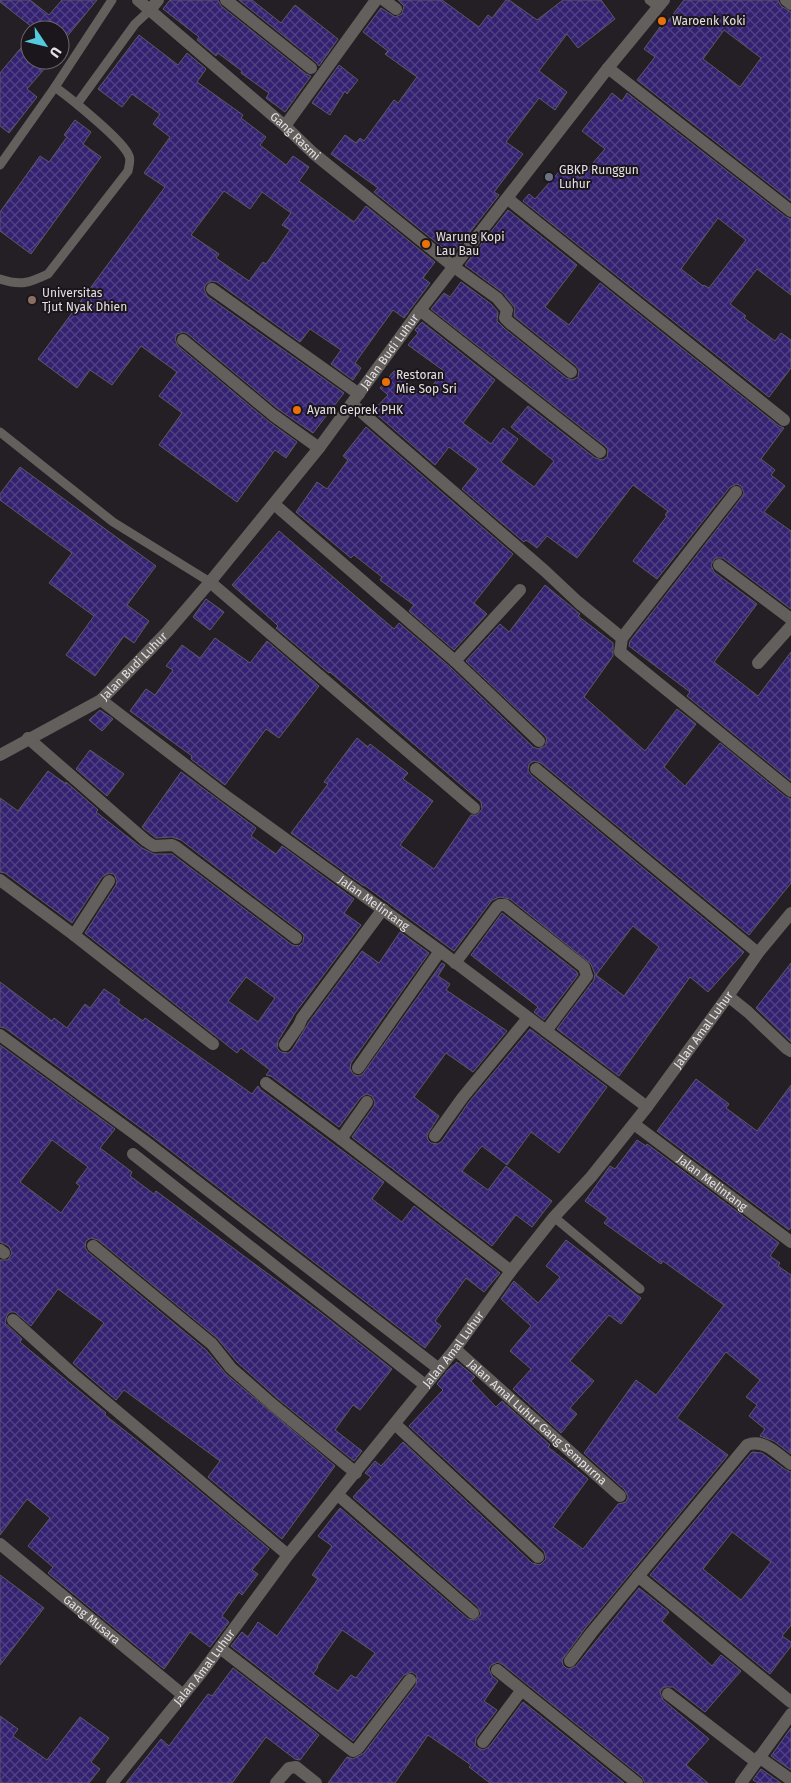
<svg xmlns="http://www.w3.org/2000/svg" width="791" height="1783" font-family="'Fira Sans',sans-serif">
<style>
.building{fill:url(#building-cross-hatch);stroke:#5a5a61;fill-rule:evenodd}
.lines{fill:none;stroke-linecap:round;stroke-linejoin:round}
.service{stroke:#625f5c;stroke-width:9}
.minor{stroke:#625f5c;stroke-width:12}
.food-dot{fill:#e8710a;stroke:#1b161b;stroke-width:2}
.worship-dot{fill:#6b7280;stroke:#1b161b;stroke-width:2}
.education-dot{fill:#8d6e63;stroke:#1b161b;stroke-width:2}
.labels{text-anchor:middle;stroke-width:4;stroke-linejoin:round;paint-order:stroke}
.poi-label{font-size:12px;fill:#e4e1e4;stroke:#1b161b;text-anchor:start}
.street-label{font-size:12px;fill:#e4e1e4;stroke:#1b161b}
</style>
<defs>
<pattern id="building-cross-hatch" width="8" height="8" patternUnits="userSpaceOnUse" patternTransform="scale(1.25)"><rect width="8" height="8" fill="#342271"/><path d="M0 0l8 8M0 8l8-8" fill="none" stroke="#514285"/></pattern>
</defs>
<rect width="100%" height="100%" fill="#241f24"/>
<g class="building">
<path d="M0,0H30L49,15L62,0H97L60,45V30H36L0,2Z"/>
<path d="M170,0H218L221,6L306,74L311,76L285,112L266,98L269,93L241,73L242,71L218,53L216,56L197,40L199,37L163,9Z"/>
<path d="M239,0H252L281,23L295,5L338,39L319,66L316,62Z"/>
<path d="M398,0H442L479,27L488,15L492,18L506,0H509L537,20L563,0H601L615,19L578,48L567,34L539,71L567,92L555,110L539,98L506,142L523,154L494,192L499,195L452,255L374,192L378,188L331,154L345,135L356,143L360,138L364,141L394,100L398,103L417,77L385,54L388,51L363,32L381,8L395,17L402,14L404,6Z"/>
<path d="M684,0H778L781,6L791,12V201L637,80L655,57L644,49L660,27L662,29ZM724,30L761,58L740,87L703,59Z"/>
<path d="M139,35L178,65L187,53L206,69L197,82L243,115L241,118L266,137L260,145L286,165L293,156L309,167L299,181L354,222L366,206L435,262L423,278L430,283L404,318L393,310L355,363L361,368L353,380L331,364L341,350L310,329L300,342L217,282L212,281L206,284L204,289L207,296L344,393L313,433L278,409L188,334L184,332L177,334L175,339L178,346L268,421L297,442L286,458L275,450L237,502L159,445L182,413L159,396L177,372L141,346L112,385L90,370L77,388L38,359L165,187L144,173L170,137L153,124L160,114L132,94L122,107L98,89ZM224,191L250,209L262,192L291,213L282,225L290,230L266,264L263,262L249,281L216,258L219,254L191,235Z"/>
<path d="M30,37V60H52L27,89L37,97L9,133L0,126V73Z"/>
<path d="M339,65L358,80L347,94L345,91L330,115L312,103Z"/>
<path d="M612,93L622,101L627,93L786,217L791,219V295L757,269L730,304L746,316L744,318L775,341L781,333L791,340V368L769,397L523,201L529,194L535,199L565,165L580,178L605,149L582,131ZM718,218L746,240L709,288L704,285L703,286L681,269Z"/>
<path d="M75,120L91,132L83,144L101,157L31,254L0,231V212L40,156L49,162L67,137L64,135Z"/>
<path d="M508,210L577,265L545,307L569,325L600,283L779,426L784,428L761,459L775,470L771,475L785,486L764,512L791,531V609L723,558H715L711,565L714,572L757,604L714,662L758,696L791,652V781L687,696L690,692L629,646L630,641L742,497L744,493L741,486L737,484L730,487L657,579L633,561L667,516L665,515L668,511L633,485L577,558L547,536L537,548L526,540L524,542L462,489L478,469L449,447L435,465L373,411L388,395L380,388L394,371L424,396L444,371L408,345L418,333L415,330L422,322L495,380L463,423L491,444L503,428L518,439L501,462L534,487L554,461L511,427L528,406L595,458L603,460L607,457L608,449L605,446L431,309L444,293L450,297L461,282L491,304L498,312L497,321L505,329L566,378L573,380L578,377L579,370L576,366L514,316L515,308L503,293L465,265Z"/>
<path d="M366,427L513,554L474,603L487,614L454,650L409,611L414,605L380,580L382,577L354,555L351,558L296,512L317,482L327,489L348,460L343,456Z"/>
<path d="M20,467L156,566L127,605L149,621L134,643L124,636L95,676L66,655L94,616L49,583L72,553L0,500V494Z"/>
<path d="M279,531L394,629L399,623L450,667L533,747L538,749L545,746L547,739L545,736L466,661L500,624L509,632L545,585L580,614L578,616L613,643V656L584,697L645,751L677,709L696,724L664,767L685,786L720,743L786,797L791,799V883L749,935L541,763L534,761L529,764L528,771L531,775L744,952L708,992L690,977L619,1076L557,1029L594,980L595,974L591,964L510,899L500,897L492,900L454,951L364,885V886L291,833L328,784L324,782L357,738L368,747L370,744L408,773L403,779L433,801L400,845L434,869L471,815H477L482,809L481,802L330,672L329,673L276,628L278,626L274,622L232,585ZM633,926L659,947L624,996L596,975Z"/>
<path d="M206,599L224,612L210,630L193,617Z"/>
<path d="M215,638L250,663L267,641L319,686L279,738L266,729L225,785L191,759L192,756L130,711L146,689L155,695L173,670L166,666L182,645L200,658Z"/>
<path d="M100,710L113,719L102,731L89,720Z"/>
<path d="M90,750L124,774L107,796L76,769Z"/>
<path d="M48,771L66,784V782L98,810L96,812L142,848L154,854H172L292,945L299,946L303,942L304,935L301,932L181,840L172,837L156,838L142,827L181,772L256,828L251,836L276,854L282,846L354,899L344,913L361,925L295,1013L278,1041L277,1048L281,1052L288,1053L292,1050L309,1022L362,951L379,963L400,932L429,953L351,1063L350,1068L353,1074L358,1076L362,1075L442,963L445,965L438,976L450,984L446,990L507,1031L473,1072L446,1053L414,1097L439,1116L427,1135L428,1140L431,1143L438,1144L442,1141L469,1102L530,1029L607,1087L559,1153L531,1132L507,1165L482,1146L462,1171L488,1190L506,1166L552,1201L532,1227L516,1215L492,1246L352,1137L374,1106L375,1102L372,1096L367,1094L361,1097L339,1127L271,1076L266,1075L270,1070L241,1048L237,1053L85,933L116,885L117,881L114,874L109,873L102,877L72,923L5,873L0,872V798L18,811ZM246,977L275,998L258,1022L228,1001Z"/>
<path d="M502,913L577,972L578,975L544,1020L534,1012L538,1007L471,955Z"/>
<path d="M791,963V1042L756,1008Z"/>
<path d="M0,982L52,1021L54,1018L67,1028L85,1004L90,1008L104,989L120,1000L118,1003L143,1021L145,1018L252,1094L258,1086L261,1090L384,1182L372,1199L402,1222L414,1206L500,1273L484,1292L466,1278L435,1321L441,1326L425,1348L148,1133L5,1028L0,1027Z"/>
<path d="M0,1045L115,1129L100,1148L132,1172L130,1176L154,1194L156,1191L187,1214L321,1313L392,1369L360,1410L353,1405L335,1430L362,1451L354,1461L278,1399L237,1362L217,1338L98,1240L91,1238L86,1241L85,1248L88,1252L206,1350L226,1374L335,1466L282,1539L208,1477L220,1461L124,1390L116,1400L73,1363L104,1323L58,1289L31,1326L15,1312H10L7,1315L5,1323L22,1339L20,1342L106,1413L105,1415L167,1464L269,1549L252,1570L258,1574L242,1595L239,1592L222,1616L229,1622L210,1647L190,1632L164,1669L48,1573L53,1567L28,1546L50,1518L27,1499L0,1535V1260H8L12,1253L9,1246L0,1242ZM52,1140L88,1167L76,1183L80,1186L61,1213L20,1182Z"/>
<path d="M696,1079L729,1104L726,1108L757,1131L791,1085V1227L789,1230L657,1131Z"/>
<path d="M637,1140L646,1146L647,1144L779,1243L770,1256L780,1263L778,1266L791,1275V1454L774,1441L760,1436L765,1429L749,1416L757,1405L746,1397L760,1380L726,1352L677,1418L728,1455L586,1627L562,1660L563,1665L566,1668L569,1669L576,1666L639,1588L669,1612L662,1621L712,1666L721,1655L741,1671L705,1712L673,1687H664L660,1692L663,1700L709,1739L686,1765L708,1783H645L642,1777L502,1664L498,1662L491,1665L489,1669L492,1676L498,1681L484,1701L497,1710L476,1738L475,1745L478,1748L483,1750L489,1747L523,1702L624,1783H490L469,1767L471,1765L428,1735L395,1783H328L347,1757L353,1759L364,1753L416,1685L417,1676L412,1672L404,1675L353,1741L231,1646L242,1632L248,1637L258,1622L277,1636L318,1579L312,1575L332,1546L318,1536L340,1508L468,1619L476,1620L481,1614L478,1607L353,1497L371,1477L365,1473L375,1461L381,1466L403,1442L532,1563L540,1565L546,1559L544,1551L409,1426L443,1390L437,1384L448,1370L457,1362L475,1377L471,1381L496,1407L502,1401L550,1445L548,1447L588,1479L553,1527L583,1549L618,1504L626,1502L628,1497L625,1490L584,1453L636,1380L656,1395L724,1305L663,1261L661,1264L604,1223L608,1218L585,1201L610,1166L615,1169ZM342,1630L375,1653L356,1678L351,1675L338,1691L313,1674L318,1667L317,1666Z"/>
<path d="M566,1240L641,1298L621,1324L609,1315L570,1361L594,1381L570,1408L577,1414L561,1433L513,1389L531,1369L510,1351L531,1326L501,1299L514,1281L538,1303L560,1277L546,1266Z"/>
<path d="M752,1452L762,1453L786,1470L791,1472V1625L782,1636L791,1642V1646L770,1674L650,1575ZM732,1532L771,1562L741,1600L703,1569Z"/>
<path d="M0,1575L44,1608L0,1665Z"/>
<path d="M233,1668L319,1735L300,1760L295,1759L266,1737L232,1783H126L161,1739L169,1746L208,1694L212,1696Z"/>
<path d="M0,1716L18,1729L13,1736L47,1760L80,1717L109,1738L91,1762L100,1769L89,1783H0Z"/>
<path d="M791,1728V1770L771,1756Z"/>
<path d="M761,1769L781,1783H758L753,1780Z"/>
</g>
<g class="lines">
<g class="service">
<path d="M649,0L658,7"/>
<path d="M77,104L135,24L150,10"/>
<path d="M0,165L55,87"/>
<path d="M0,279C21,286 29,283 48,274L128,171C129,166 131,160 129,156C124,141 70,98 55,87L112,0"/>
<path d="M0,432L113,522L210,582"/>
<path d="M554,1217L640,1289"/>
</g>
<g class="minor">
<path id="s1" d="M138,0L285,126L313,153L454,267L497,298L507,310L505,318L510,323L571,372"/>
<path d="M226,0L311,68"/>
<path d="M384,0L396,9"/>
<path d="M786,0L791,4"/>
<path d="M150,10L158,0"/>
<path d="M608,68L791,211"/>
<path d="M285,126L376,0"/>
<path d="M508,199L784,420"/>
<path d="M212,289L359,394"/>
<path d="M420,310L600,452"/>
<path d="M183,340L273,415L319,448"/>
<path d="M352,404L545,571L578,602L622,638"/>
<path d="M736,492L622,638L620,652L791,791"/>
<path d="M274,504L455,661"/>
<path d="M719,565L791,619"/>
<path d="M210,582L474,808"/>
<path d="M520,590L455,661L539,741"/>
<path d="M758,663L791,626"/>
<path id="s2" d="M101,700L226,796L440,951L647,1107"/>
<path d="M28,738L146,841L154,846L172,845L176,847L296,938"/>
<path id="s3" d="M0,755L101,700L167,632L210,582L319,448L420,310L608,68L664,0"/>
<path d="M536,769L758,953"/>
<path d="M0,880L74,935L213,1044"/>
<path d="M74,935L109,881"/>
<path d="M455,963L497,907L500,905H505L584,967L587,976L546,1031"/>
<path d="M728,996L748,1012L786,1048L791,1051"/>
<path d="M0,1035L143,1140L439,1369"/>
<path d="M285,1045L299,1025L302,1018L383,909"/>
<path d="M358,1068L440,951"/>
<path d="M266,1083L341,1139L511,1271"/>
<path id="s4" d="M634,1124L791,1242"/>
<path d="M435,1136L463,1097L528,1018"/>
<path d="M341,1139L367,1102"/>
<path d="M133,1154L425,1385"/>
<path d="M93,1246L212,1344L231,1368L273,1405L356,1473"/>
<path d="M0,1250L4,1253"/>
<path d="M13,1320L74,1375L288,1555"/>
<path id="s5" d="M455,1349L620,1496"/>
<path d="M395,1424L538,1557"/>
<path d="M338,1495L473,1613"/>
<path id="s6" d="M0,1544L183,1695"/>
<path d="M638,1576L791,1702"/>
<path d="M220,1648L353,1751L358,1748L410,1680"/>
<path d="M570,1661L592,1632L747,1445C764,1438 778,1455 791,1464"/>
<path d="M497,1670L637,1783"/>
<path d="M668,1694L756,1762"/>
<path d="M483,1742L521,1691"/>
<path d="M759,1757L791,1780"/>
<path id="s7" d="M112,1783L202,1672L288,1555L455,1349L511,1271L554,1217L591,1177L647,1107L728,996L758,953L791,913"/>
<path d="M276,1783L289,1768L296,1767L316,1783"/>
<path d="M741,1783L791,1714"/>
</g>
</g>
<g class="food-dot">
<circle cx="662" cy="21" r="5"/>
<circle cx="426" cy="244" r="5"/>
<circle cx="386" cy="382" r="5"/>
<circle cx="297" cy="410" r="5"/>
</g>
<circle class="worship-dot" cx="549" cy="177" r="5"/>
<circle class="education-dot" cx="32" cy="300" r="5"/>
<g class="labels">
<g class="poi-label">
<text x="672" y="25">Waroenk Koki</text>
<text x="559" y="174">GBKP Runggun<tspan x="559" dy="14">Luhur</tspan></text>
<text x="436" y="241">Warung Kopi<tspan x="436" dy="14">Lau Bau</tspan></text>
<text x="42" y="297">Universitas<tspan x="42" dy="14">Tjut Nyak Dhien</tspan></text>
<text x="396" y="379">Restoran<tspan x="396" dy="14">Mie Sop Sri</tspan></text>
<text x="307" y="414">Ayam Geprek PHK</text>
</g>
<g class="street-label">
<text dy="4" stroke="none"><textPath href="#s1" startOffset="208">Gang Rasmi</textPath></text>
<text dy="4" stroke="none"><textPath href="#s3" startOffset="568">Jalan Budi Luhur</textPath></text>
<text dy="4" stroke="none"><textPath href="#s3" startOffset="162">Jalan Budi Luhur</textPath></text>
<text dy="4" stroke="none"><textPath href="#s2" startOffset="340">Jalan Melintang</textPath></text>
<text dy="4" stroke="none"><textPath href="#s7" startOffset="958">Jalan Amal Luhur</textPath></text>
<text dy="4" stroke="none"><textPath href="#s4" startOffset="98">Jalan Melintang</textPath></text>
<text dy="4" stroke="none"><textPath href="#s7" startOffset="552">Jalan Amal Luhur</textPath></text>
<text dy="4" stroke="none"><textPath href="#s5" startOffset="110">Jalan Amal Luhur Gang Sempurna</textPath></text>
<text dy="4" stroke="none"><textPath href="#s6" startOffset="119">Gang Musara</textPath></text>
<text dy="4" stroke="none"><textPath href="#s7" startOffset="148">Jalan Amal Luhur</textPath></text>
</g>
</g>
<g transform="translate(45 45) rotate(125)"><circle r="24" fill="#1b161b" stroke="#6b676b"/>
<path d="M0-4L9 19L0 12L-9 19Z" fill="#54cade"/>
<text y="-8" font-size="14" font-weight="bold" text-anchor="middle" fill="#e4e1e4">U</text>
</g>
</svg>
